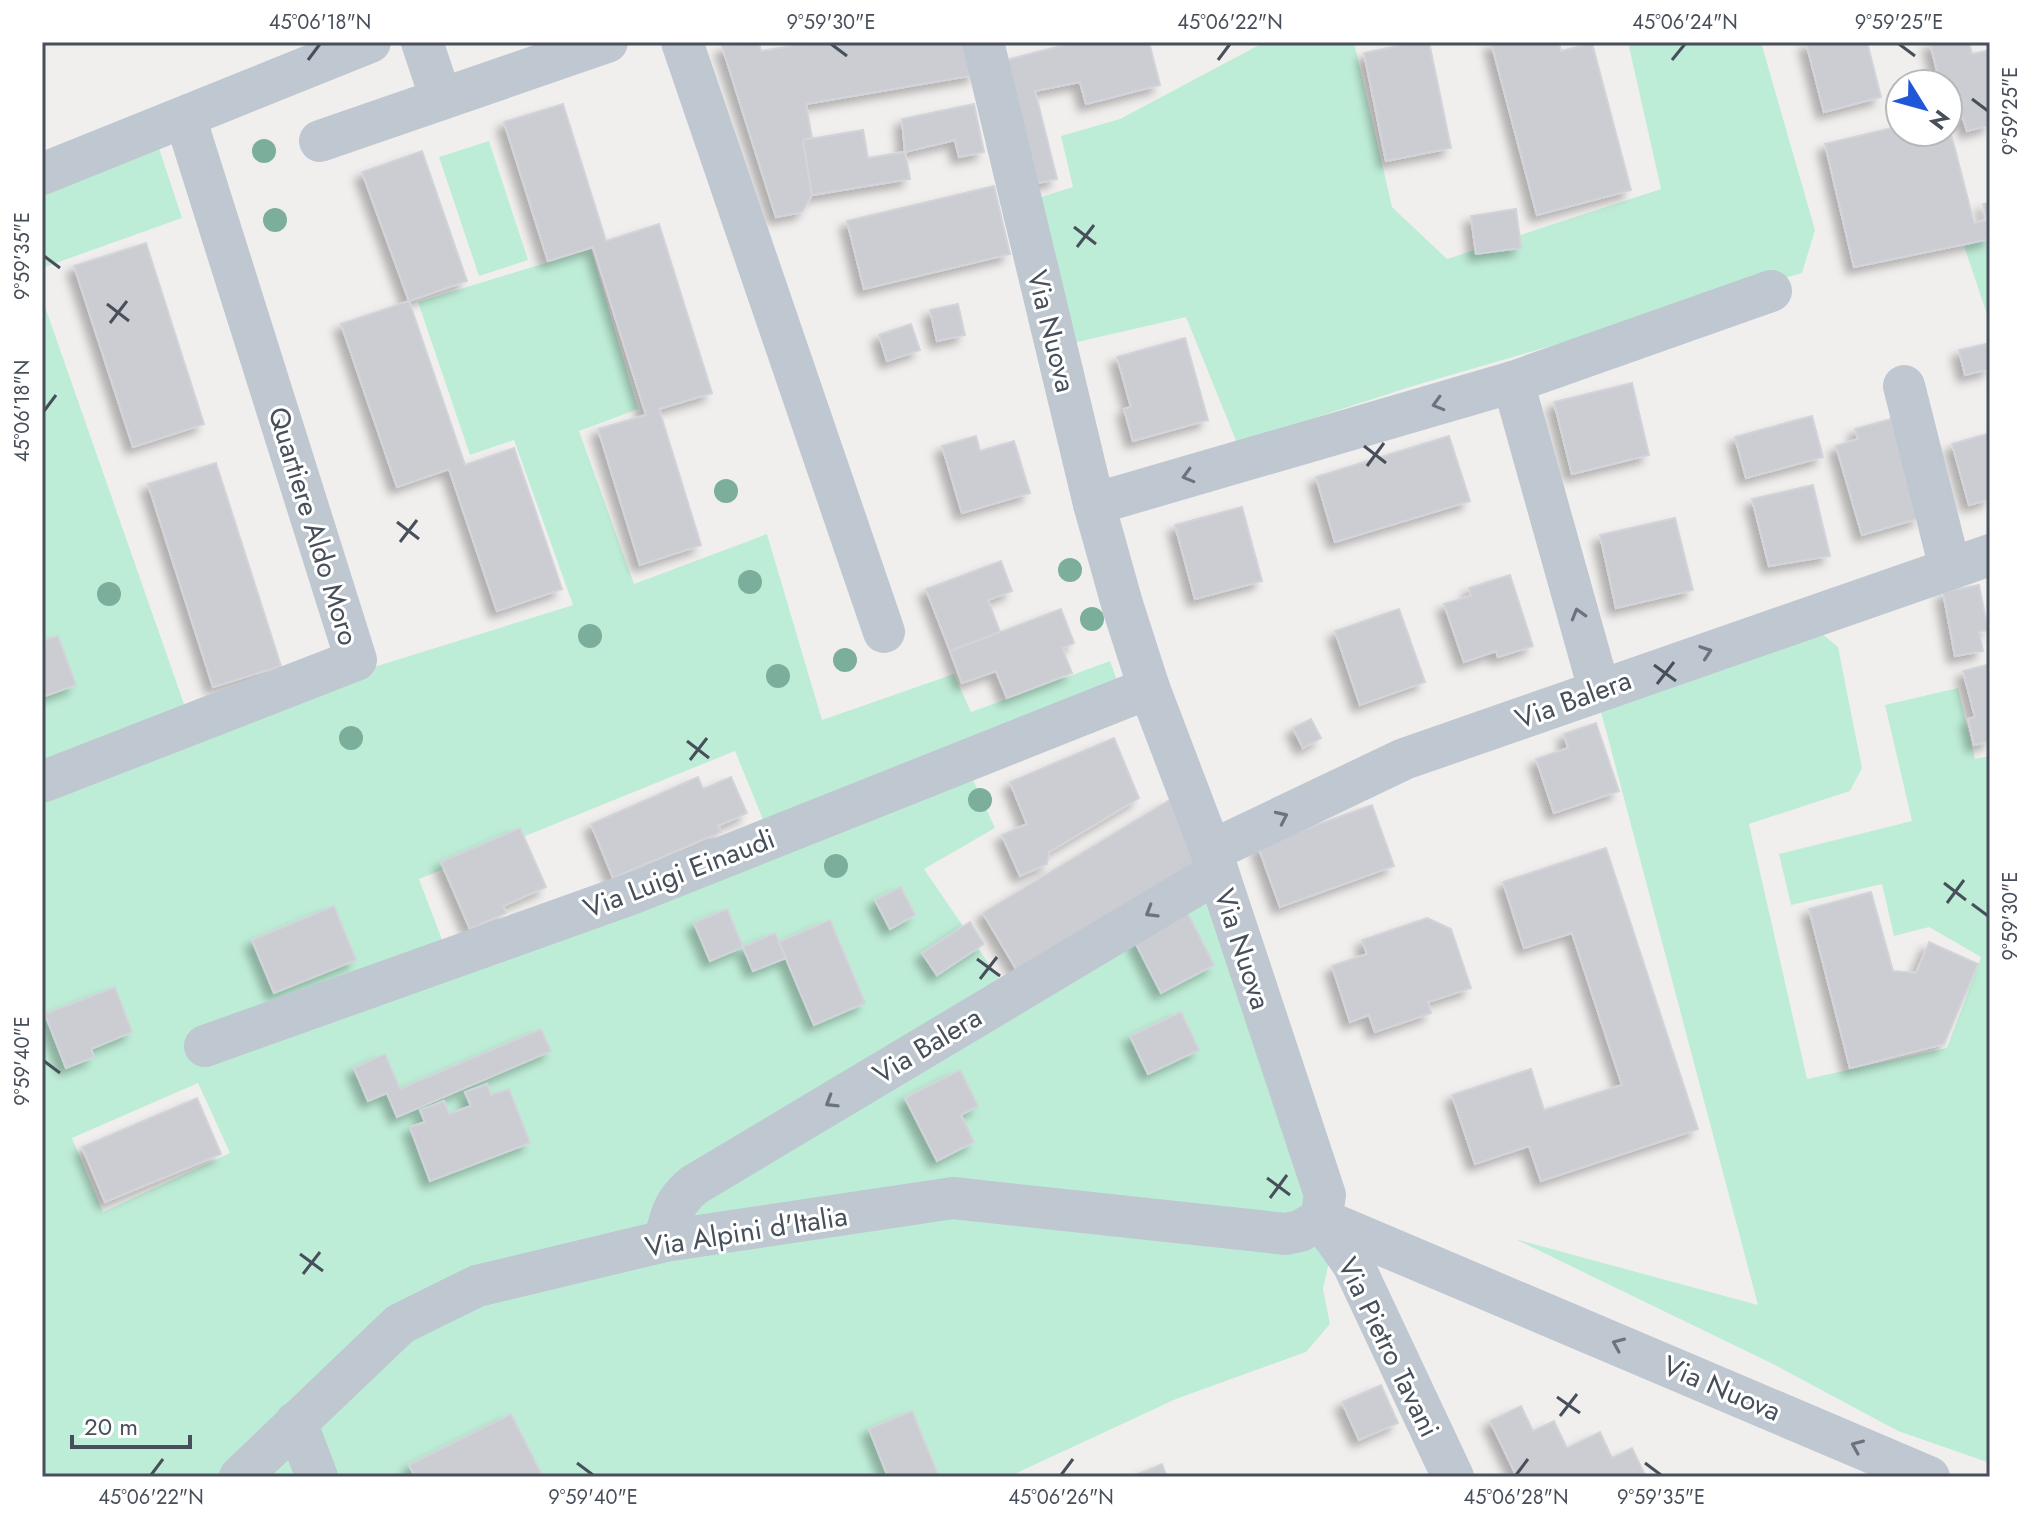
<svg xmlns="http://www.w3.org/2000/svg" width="2032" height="1519" font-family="Jost,sans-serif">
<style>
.green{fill:#beedd7;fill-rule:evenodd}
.building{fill:#cbcdd3;stroke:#d3d4da;stroke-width:2;filter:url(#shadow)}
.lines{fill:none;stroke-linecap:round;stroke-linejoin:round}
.minor{stroke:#bfc7d0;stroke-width:42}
.tree{fill:#7baf9b}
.oneway{stroke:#6b737e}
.ticks{fill:none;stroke:#474f5b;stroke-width:3}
.labels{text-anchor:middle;stroke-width:6;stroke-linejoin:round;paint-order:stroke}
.street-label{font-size:28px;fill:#474f5b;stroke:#fff}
.neatline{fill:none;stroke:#474f5b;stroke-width:3}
.ticks-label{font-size:20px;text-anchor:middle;fill:#474f5b}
</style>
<defs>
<filter id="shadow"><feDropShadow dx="-7" dy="7" stdDeviation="4" flood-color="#0004"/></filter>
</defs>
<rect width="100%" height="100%" fill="#f1efee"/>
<g class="green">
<path d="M1258,42H1354L1392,207L1447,259L1661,189L1628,42H1761L1815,230L1802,273L1413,386L1237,443L1186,317L1073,343L1038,198L1073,187L1061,136L1120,119L1259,45Z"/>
<path d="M489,141L528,260L479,276L439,157Z"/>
<path d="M157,142L182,218L42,268V186Z"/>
<path d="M1990,239V323L1964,246Z"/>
<path d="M591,249L638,409L579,431L634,584L767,534L822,720L954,674L971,712L1110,661L1122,694L963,758L995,828L924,869L1008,992L1210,872L1336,1231L1323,1289L1330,1324L1306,1352L1176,1399L1008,1477H42V298L191,724L573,605L514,440L470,455L418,302ZM735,751L771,839L449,958L419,879ZM198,1083L230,1153L103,1212L72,1138Z"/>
<path d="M1821,633L1838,647L1862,768L1850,791L1749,824L1807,1079L1947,1048L1981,957L1929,927L1894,936L1882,884L1791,905L1779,854L1912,821L1885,705L1958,688L1975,759L1990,756V1463L1898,1431L1773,1364L1515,1239L1758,1305L1599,704Z"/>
</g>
<g class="building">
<path d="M759,42L761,51L815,42H972L975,75L806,104L812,138L803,140L812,195L802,212L776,217L722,46Z"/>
<path d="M1076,42H1149L1160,85L1086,104L1080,82L1035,91L1057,179L1024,186L995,63Z"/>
<path d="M1416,42H1429L1451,148L1386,161L1364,53Z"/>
<path d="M1491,42H1559L1561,51L1592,43L1631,190L1537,215Z"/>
<path d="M1806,42H1867L1881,97L1824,112Z"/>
<path d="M1930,42H1969L1972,54L1990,50V125L1967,131L1963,118L1948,122V84H1940Z"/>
<path d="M563,104L606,241L659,224L712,393L659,409L701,545L640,565L598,429L646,415L593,247L548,261L504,122Z"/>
<path d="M974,104L984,152L959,157L955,140L905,152L902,119Z"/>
<path d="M1948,122L1974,223L1987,220L1983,204L1990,203V239L1854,267L1825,144L1900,126V132H1948Z"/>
<path d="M863,130L868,158L905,152L910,179L812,195L803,140Z"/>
<path d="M422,151L467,281L409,301L362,172Z"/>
<path d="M994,186L1010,254L864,289L847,221Z"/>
<path d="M1516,209L1521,248L1476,254L1471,216Z"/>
<path d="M146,243L204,424L133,447L74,266Z"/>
<path d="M409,301L465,465L514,448L562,589L497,611L449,469L397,487L341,324Z"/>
<path d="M958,304L965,335L937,341L930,310Z"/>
<path d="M911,324L920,350L887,361L879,335Z"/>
<path d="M1185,338L1208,420L1133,441L1124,409L1131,407L1117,357Z"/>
<path d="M1990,343V369L1965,375L1959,350Z"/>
<path d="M1632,383L1649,455L1572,474L1554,402Z"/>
<path d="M1812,416L1823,457L1746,478L1735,437Z"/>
<path d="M1891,419L1920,518L1862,535L1836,446L1858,439L1855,429Z"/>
<path d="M1990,433V499L1969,505L1952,444Z"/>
<path d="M976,436L980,451L1014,441L1030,493L962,513L942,446Z"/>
<path d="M1449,436L1470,501L1335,542L1316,477Z"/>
<path d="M216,463L281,666L213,687L148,484Z"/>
<path d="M1813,485L1830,556L1769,566L1752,499Z"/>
<path d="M1242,507L1262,581L1195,599L1175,525Z"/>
<path d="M1675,518L1693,590L1616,608L1600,535Z"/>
<path d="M1001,561L1012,591L988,600L1000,632L950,651L926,589Z"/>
<path d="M1510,575L1533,646L1498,657L1496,651L1464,662L1444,604L1471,596L1469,588Z"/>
<path d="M1979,585L1988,630L1979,632L1983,651L1955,656L1943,592Z"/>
<path d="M1061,609L1074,643L1062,648L1072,673L1007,698L996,671L962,683L950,651Z"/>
<path d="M1399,609L1425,682L1360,705L1335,631Z"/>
<path d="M58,636L76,685L42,697V641Z"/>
<path d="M1990,664V741L1974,745L1968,719L1975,717L1963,671Z"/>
<path d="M1311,719L1321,738L1303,748L1293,728Z"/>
<path d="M1596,723L1619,791L1554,813L1536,759L1568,748L1564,734Z"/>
<path d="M1114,738L1139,798L1049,852L1047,864L1020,876L1002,835L1027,824L1010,782Z"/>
<path d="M698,777L703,789L731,777L747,813L718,826L721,832L613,878L591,824Z"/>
<path d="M1171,799L1207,858L1018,972L983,913Z"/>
<path d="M1372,805L1394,866L1280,907L1258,846Z"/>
<path d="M520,828L546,887L503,906L506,913L470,929L441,862Z"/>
<path d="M1606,848L1698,1129L1541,1181L1529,1146L1475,1164L1452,1095L1531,1069L1544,1110L1622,1085L1572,933L1524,948L1503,882Z"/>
<path d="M901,887L915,915L890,929L875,900Z"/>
<path d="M1871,892L1893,971L1916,973L1929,942L1978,964L1944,1044L1850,1068L1809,909Z"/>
<path d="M334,906L356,960L274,993L252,940Z"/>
<path d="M727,909L743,947L710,961L694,923Z"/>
<path d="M1187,912L1214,965L1161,993L1134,940Z"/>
<path d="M1427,918L1451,929L1471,988L1428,1002L1431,1013L1375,1032L1369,1015L1350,1022L1332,966L1367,954L1362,940Z"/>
<path d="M830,920L865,1003L814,1025L779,942Z"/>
<path d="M970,922L984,944L937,975L922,953Z"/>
<path d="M775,933L786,958L753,971L743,947Z"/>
<path d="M115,987L132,1032L91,1049L94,1057L66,1068L45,1014Z"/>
<path d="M1181,1012L1199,1050L1148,1074L1130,1036Z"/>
<path d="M541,1029L551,1051L397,1117L387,1093L368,1101L354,1068L385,1054L400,1089Z"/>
<path d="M960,1070L978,1106L961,1115L974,1142L937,1161L905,1098Z"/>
<path d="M487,1084L491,1095L509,1089L530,1143L430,1181L410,1127L425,1122L420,1110L444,1101L449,1114L471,1106L465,1092Z"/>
<path d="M197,1098L221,1154L105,1202L82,1147Z"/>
<path d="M1381,1385L1398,1423L1359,1440L1342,1402Z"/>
<path d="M1521,1406L1533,1431L1554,1421L1567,1448L1600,1432L1612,1458L1632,1448L1646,1477H1517L1490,1421Z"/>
<path d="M912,1411L939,1477H888L869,1429Z"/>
<path d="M511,1414L543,1477H415L409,1465Z"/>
<path d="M1162,1464L1167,1477H1131Z"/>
</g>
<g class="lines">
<g class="minor">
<path d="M422,42L441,99"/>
<path d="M682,42L884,632"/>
<path d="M983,42L1094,504L1122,604L1149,688L1211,851L1325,1195L1321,1219"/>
<path d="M320,141L607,42"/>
<path d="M42,174L370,42"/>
<path d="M1513,382L1599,689"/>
<path d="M1904,386L1950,568"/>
<path d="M1094,504L1513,382L1771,291"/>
<path d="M42,782L356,660L185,117"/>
<path d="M1211,851L1404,759L1990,555"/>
<path d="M205,1046L631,894L1149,688"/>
<path d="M1321,1219L1929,1477"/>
<path d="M1321,1219L1353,1264L1453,1477"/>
<path d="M665,1241C670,1216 674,1201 694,1185L1218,872"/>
<path d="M296,1422L317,1477"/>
<path d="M240,1477L400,1324L477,1286L665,1241L953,1198L1286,1234L1300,1231L1321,1219"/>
</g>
</g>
<g class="tree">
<circle cx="264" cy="151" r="12"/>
<circle cx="275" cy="220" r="12"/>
<circle cx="726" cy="491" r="12"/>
<circle cx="1070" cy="570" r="12"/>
<circle cx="750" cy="582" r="12"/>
<circle cx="109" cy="594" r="12"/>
<circle cx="1092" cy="619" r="12"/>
<circle cx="590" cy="636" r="12"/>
<circle cx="845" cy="660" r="12"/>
<circle cx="778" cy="676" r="12"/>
<circle cx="351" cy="738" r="12"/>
<circle cx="980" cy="800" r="12"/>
<circle cx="836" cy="866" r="12"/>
</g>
<defs><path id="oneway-chevron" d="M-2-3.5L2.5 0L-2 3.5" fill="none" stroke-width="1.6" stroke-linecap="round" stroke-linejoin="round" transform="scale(2)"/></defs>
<g class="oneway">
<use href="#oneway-chevron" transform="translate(1438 404) rotate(164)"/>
<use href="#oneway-chevron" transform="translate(1188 476) rotate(164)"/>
<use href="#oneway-chevron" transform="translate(1578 614) rotate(-106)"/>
<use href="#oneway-chevron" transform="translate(1706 652) rotate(-19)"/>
<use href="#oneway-chevron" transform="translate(1282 817) rotate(-25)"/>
<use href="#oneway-chevron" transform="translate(1151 912) rotate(149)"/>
<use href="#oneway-chevron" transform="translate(831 1102) rotate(149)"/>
<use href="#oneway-chevron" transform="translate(1618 1344) rotate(-157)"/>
<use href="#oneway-chevron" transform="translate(1857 1446) rotate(-157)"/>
</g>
<path class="ticks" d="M831,44L847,56M1899,44L1915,56M308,60L320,44M1218,60L1230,44M1672,60L1685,44M1972,99L1988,111M1074,227L1096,244M1077,247L1094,225M44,256L60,268M107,304L129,321M110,323L127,301M44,411L56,395M1364,446L1386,463M1367,466L1384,443M397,522L419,539M400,542L417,520M1654,665L1676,681M1657,684L1674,662M687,741L709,758M690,760L707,738M1944,883L1966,900M1947,903L1964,880M1972,904L1988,916M977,959L1000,976M980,979L997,957M44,1061L60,1073M1267,1178L1290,1195M1270,1198L1287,1175M300,1254L323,1271M303,1274L320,1252M1557,1397L1580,1413M1560,1416L1577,1394M577,1463L593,1475M1645,1463L1661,1475M151,1475L163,1459M1061,1475L1073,1459M1516,1475L1528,1459"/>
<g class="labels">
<g class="street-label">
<text transform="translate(1052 331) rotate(76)" y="10">Via Nuova</text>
<text transform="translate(314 526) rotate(73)" y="10">Quartiere Aldo Moro</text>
<text transform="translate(1573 699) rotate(-20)" y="10">Via Balera</text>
<text transform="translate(679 873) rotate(-21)" y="10">Via Luigi Einaudi</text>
<text transform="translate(1243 949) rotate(72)" y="10">Via Nuova</text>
<text transform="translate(927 1045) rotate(-31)" y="10">Via Balera</text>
<text transform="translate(746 1231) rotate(-9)" y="10">Via Alpini d'Italia</text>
<text transform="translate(1389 1347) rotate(64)" y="10">Via Pietro Tavani</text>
<text transform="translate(1722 1388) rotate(23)" y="10">Via Nuova</text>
</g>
</g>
<rect width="2032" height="1519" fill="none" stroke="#ffffff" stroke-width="88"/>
<g transform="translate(1924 108) rotate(127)"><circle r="38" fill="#ffffff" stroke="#b5b9bd" stroke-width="2"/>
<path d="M0-6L14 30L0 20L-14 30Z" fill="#2057d9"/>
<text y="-12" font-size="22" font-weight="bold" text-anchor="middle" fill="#474f5b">N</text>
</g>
<path d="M72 1435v12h118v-12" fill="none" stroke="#474f5b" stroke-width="4"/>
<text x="84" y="1435" font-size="24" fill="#474f5b" stroke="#ffffff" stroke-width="6" paint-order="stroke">20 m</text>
<rect x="44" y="44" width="1944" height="1431" class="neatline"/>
<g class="ticks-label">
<text x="320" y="29">45°06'18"N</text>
<text x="831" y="29">9°59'30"E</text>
<text x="1230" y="29">45°06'22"N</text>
<text x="1685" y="29">45°06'24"N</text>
<text x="1899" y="29">9°59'25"E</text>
<text transform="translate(2010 111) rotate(-90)" y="7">9°59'25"E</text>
<text transform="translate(22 256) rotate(-90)" y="7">9°59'35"E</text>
<text transform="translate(22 411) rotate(-90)" y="7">45°06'18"N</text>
<text transform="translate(2010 916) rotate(-90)" y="7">9°59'30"E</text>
<text transform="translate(22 1061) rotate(-90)" y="7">9°59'40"E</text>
<text x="151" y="1504">45°06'22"N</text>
<text x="593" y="1504">9°59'40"E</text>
<text x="1061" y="1504">45°06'26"N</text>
<text x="1516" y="1504">45°06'28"N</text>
<text x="1661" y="1504">9°59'35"E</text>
</g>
</svg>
